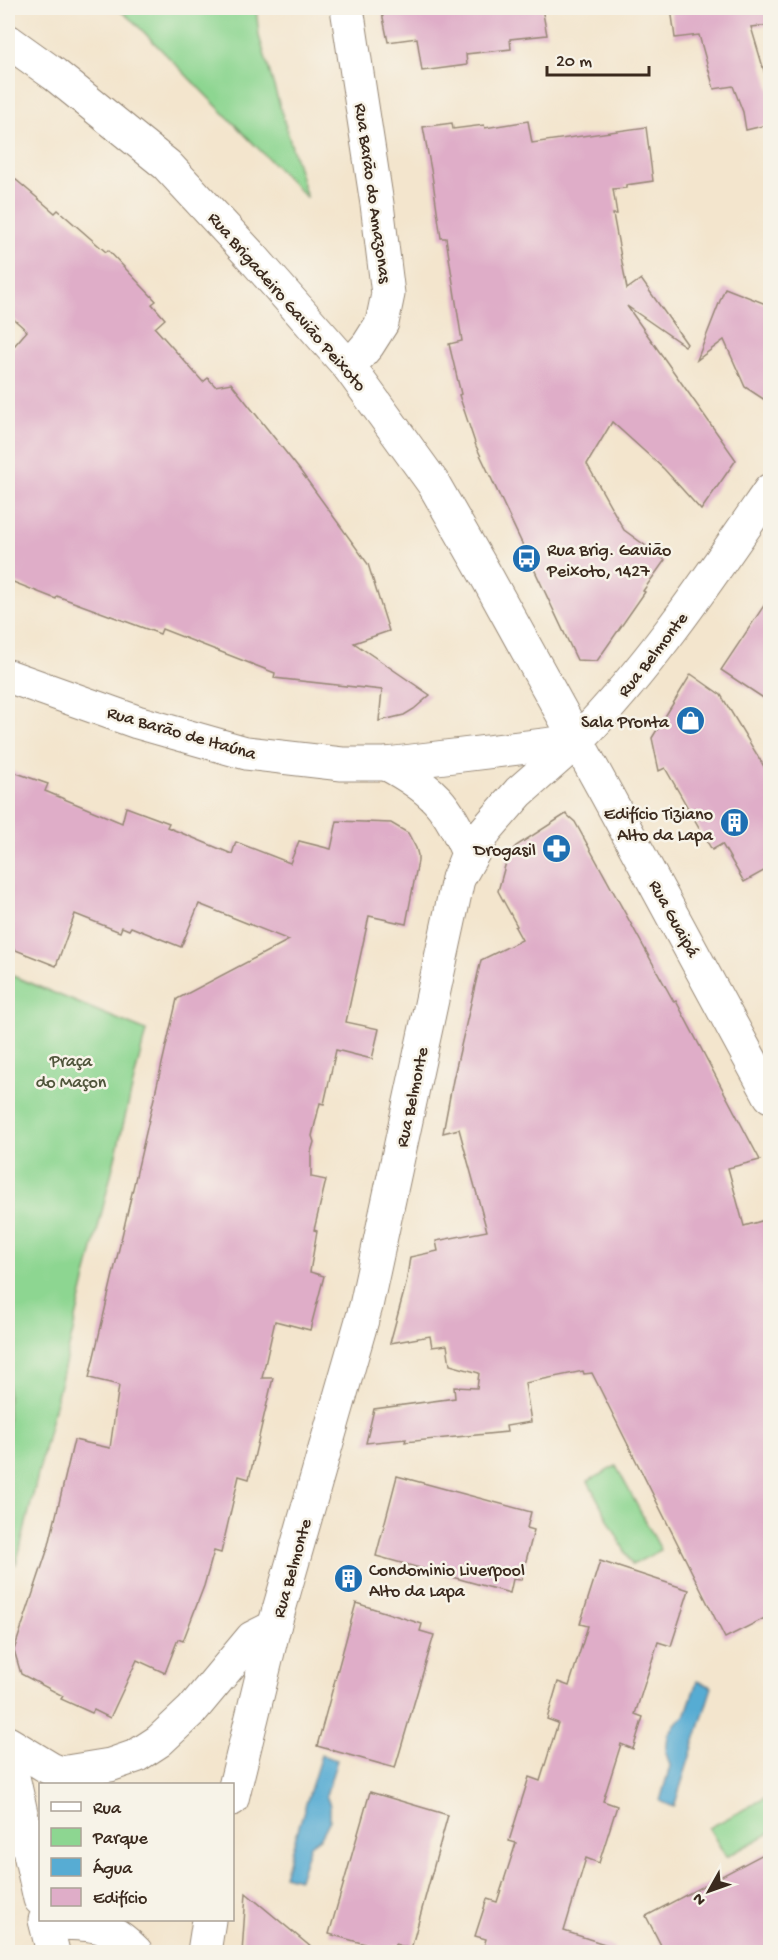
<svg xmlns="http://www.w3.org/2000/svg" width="778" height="1960" font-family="'Gochi Hand',sans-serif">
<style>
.green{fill:#8dd691;stroke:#648058;stroke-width:1.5}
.water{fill:#57acd3;stroke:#496b78;stroke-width:1.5}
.building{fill:#dfadc8}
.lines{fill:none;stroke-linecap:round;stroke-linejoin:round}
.minor-casing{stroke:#978876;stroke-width:35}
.tertiary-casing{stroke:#978876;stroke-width:35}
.secondary-casing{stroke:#978876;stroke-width:35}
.primary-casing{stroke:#978876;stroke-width:35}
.minor{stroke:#fff;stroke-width:33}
.tertiary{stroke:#fff;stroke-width:33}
.secondary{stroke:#fff;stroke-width:33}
.primary{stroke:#fff;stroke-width:33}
.labels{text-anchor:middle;stroke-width:5;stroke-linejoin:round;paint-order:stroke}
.street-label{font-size:18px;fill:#3b2a1e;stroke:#f7f3e8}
.poi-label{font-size:18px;fill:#3b2a1e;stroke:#f7f3e8;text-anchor:end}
.park-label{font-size:18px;fill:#50553b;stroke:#f7f3e8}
</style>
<rect width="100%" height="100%" fill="#f7f3e8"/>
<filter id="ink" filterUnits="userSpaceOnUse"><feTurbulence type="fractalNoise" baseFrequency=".0167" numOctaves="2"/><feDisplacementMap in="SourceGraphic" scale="12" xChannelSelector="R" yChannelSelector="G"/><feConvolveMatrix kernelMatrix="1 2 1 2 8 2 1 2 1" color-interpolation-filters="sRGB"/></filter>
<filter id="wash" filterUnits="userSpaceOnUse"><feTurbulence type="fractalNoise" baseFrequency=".008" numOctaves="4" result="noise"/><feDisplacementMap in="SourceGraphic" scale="24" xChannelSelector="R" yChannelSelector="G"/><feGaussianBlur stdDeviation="1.35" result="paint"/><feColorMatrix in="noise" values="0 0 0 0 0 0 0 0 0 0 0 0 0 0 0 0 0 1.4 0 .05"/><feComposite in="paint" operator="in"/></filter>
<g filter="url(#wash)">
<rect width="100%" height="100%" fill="#f3e5cd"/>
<g class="green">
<path d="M117,8H256L259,36L307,198L134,22Z"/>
<path d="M8,974L146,1031L16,1565L8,1533Z"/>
<path d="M616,1466L661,1550L632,1565L588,1481Z"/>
<path d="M765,1798L770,1809V1833L726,1857L709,1828Z"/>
</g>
<g class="water">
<path d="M697,1681L712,1687L674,1807L660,1801L670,1766L666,1753L668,1735L676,1723L685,1716Z"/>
<path d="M321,1755L337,1760L326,1795L330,1806V1820L321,1837L310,1845L299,1879L284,1875Z"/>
</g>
<g id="blocks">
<g class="building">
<path d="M381,8H542L547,35L510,39L511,49L466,54L467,65L422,71L417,38L388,42Z"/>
<path d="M671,8H771V25L751,27L771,94V124L746,130L743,112L733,86L714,89L699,35L675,38Z"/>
<path d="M528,121L532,143L646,127L653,181L626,185V188L613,189L617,214H613L627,289L641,279L687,344L685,346L627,306L736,460L701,510L664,469L612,422L587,464L624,530L665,560L643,591L645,592L597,661L577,660L476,446L459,395L461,394L449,344L462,341L446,238H441L432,175L423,127L452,123L453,129L484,125L485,128Z"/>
<path d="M8,173L55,213L58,210L106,252L108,250L156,301L152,304L165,319L155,328L203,382L208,378L215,386L231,383L299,469L368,564L389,631L354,643L430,695L414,709L404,715L379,721L382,690L274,678L275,673L162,629L160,634L57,596L56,599L8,580V353L27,331L8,314Z"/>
<path d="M725,288L771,306V404L745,387L724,340L697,360Z"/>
<path d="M771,595V703L721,670Z"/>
<path d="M691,674L721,695L771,778V867L744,882L722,844L712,850L665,768L659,771L652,738Z"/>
<path d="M8,770L48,784L45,791L122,823L126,807L169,823L167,827L232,854L236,842L290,863L299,841L331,849L337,821L391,823L408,833L416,848L418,855V861L406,924L369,916L346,1022L379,1029L372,1059L336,1050L324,1104L320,1103L312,1136L314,1142L311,1152V1177L326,1180L314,1230L317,1231L310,1272L324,1276L310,1330L275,1321L262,1378H273L249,1479L239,1476L221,1553L214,1551L204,1586L183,1641L178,1639L165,1673L137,1660L110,1718L94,1710L92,1713L61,1699L63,1696L21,1674L14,1650L49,1545L74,1440L110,1448L119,1385L89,1378L177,999L289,940L199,904L181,947L131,927L129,930L122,927L120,932L75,914L56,966L8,947Z"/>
<path d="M566,814L575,822L674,1002L676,1001L760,1160L728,1168L744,1226L765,1220L771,1237V1615L725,1638L592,1373L584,1374L583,1371L525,1383L531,1422L506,1426L507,1432L405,1442L406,1439L366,1443L374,1409L455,1398L454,1387L477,1388L479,1373L450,1365L447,1345L432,1347L430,1336L390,1343L406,1284L410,1257L438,1251L436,1241L487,1231L459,1129L443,1133L453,1080L481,960L522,940L515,927L517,926L498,891L508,855L516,846Z"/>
<path d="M397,1476L531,1512L527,1528L534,1530L521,1580L513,1579L510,1593L376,1556Z"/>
<path d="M600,1561L689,1590L671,1646L658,1642L635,1714L643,1717L633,1749L621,1744L603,1801L617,1806L599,1863L586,1858L564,1931L614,1947L613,1953H482L486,1939L475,1936L487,1899L497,1902L516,1843L509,1841L529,1777L540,1781L558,1723L547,1719L558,1682L569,1686L588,1626L580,1624Z"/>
<path d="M356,1603L422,1624L420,1631L434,1635L395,1768L317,1746Z"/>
<path d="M370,1792L448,1815L411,1949L395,1944L394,1952L329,1934Z"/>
<path d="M771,1850V1953H665L646,1916Z"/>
<path d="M246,1893L318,1953H242Z"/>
</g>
</g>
</g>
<g filter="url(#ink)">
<use href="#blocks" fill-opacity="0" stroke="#978876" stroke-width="1.5"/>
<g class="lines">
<defs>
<g id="minor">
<path d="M347,8L377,204L388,294L382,323L368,345L349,367"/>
<path d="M46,1923C89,1924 105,1920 136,1952"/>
</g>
<g id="tertiary">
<path d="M232,1799L274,1627L366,1306L458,879L486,830L519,792L577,741"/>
<path d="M204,1952L209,1920"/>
</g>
<g id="secondary">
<path d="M8,41L54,74L167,165L254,259L349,367L433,483L488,579L607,795L770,1096"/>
<path d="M8,676L137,722L246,753L342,764H387L577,741"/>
<path d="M577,741C651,665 710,577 770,490"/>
<path d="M387,764C433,789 448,805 468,853L458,879"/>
</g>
<g id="primary">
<path d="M8,1743L51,1769L61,1773L110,1765L136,1756L159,1741L192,1710L252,1638L274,1627"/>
<path d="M8,1754L40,1899"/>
<path d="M45,1920L53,1952"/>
</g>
</defs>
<use href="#minor" class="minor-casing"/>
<use href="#tertiary" class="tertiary-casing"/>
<use href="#secondary" class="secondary-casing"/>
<use href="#primary" class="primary-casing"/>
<use href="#minor" class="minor"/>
<use href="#tertiary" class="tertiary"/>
<use href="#secondary" class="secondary"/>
<use href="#primary" class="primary"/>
</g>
</g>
<defs>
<symbol id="bus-disc" viewBox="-11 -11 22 22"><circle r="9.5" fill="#1f6fb2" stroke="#f7f3e8"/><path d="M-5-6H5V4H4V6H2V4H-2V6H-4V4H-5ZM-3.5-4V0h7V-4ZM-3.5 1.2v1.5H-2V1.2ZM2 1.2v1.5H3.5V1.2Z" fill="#fff"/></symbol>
<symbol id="shop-disc" viewBox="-11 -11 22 22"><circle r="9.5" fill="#1f6fb2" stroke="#f7f3e8"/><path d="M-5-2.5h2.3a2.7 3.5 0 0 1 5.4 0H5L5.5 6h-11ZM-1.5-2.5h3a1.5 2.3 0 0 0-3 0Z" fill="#fff"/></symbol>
<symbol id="building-disc" viewBox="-11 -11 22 22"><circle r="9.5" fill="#1f6fb2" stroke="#f7f3e8"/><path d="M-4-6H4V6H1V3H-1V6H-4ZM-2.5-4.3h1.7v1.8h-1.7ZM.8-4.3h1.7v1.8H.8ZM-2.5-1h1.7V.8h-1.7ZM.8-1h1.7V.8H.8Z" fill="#fff"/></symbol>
<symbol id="pharmacy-disc" viewBox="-11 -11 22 22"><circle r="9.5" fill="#1f6fb2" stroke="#f7f3e8"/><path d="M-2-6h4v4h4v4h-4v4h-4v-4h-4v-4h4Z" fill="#fff"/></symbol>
</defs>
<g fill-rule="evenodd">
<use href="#bus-disc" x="510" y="542" width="33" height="33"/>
<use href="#shop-disc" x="674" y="704" width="33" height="33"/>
<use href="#building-disc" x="718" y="806" width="33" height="33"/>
<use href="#pharmacy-disc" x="540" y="832" width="33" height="33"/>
<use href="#building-disc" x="332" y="1562" width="33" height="33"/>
</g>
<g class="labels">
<g class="street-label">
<text transform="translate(374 193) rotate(82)" y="6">Rua Barão do Amazonas</text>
<text transform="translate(288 301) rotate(49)" y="6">Rua Brigadeiro Gavião Peixoto</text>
<text transform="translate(652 654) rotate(-52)" y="6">Rua Belmonte</text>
<text transform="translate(182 732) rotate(16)" y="6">Rua Barão de Itaúna</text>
<text transform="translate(675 918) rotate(61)" y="6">Rua Guaipá</text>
<text transform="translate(411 1097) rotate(-78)" y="6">Rua Belmonte</text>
<text transform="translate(291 1568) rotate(-74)" y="6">Rua Belmonte</text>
</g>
<g class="poi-label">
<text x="547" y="555" text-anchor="start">Rua Brig. Gavião<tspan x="547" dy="21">Peixoto, 1427</tspan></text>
<text x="669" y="727">Sala Pronta</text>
<text x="713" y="819">Edifício Tiziano<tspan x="713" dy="21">Alto da Lapa</tspan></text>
<text x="536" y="855">Drogasil</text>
<text x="369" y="1575" text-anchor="start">Condominio Liverpool<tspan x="369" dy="21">Alto da Lapa</tspan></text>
</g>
<g class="park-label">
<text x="71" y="1066">Praça<tspan x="71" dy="21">do Maçon</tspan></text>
</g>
</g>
<rect width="778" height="1960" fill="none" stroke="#f7f3e8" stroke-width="30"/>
<rect x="39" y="1783" width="195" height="138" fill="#f7f3e8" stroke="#aca397" stroke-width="1.5"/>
<rect x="51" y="1802" width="30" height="9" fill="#ffffff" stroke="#aca397" stroke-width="1.5"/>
<text x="93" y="1813" font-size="18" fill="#3b2a1e">Rua</text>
<rect x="51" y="1828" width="30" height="18" fill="#8dd691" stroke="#aca397" stroke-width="1.5"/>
<text x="93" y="1843" font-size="18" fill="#3b2a1e">Parque</text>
<rect x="51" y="1858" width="30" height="18" fill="#57acd3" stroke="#aca397" stroke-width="1.5"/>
<text x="93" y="1873" font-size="18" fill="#3b2a1e">Água</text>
<rect x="51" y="1888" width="30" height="18" fill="#dfadc8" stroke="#aca397" stroke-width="1.5"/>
<text x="93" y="1903" font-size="18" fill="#3b2a1e">Edifício</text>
<g transform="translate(709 1891) rotate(230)" stroke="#f7f3e8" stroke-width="4.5" paint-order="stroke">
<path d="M0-4.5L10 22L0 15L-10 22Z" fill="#3b2a1e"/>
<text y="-9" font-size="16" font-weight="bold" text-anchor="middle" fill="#3b2a1e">N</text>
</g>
<path d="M547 66v9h102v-9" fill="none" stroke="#3b2a1e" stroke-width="3"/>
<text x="556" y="66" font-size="18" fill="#3b2a1e" stroke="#f7f3e8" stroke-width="4.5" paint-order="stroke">20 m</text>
</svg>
